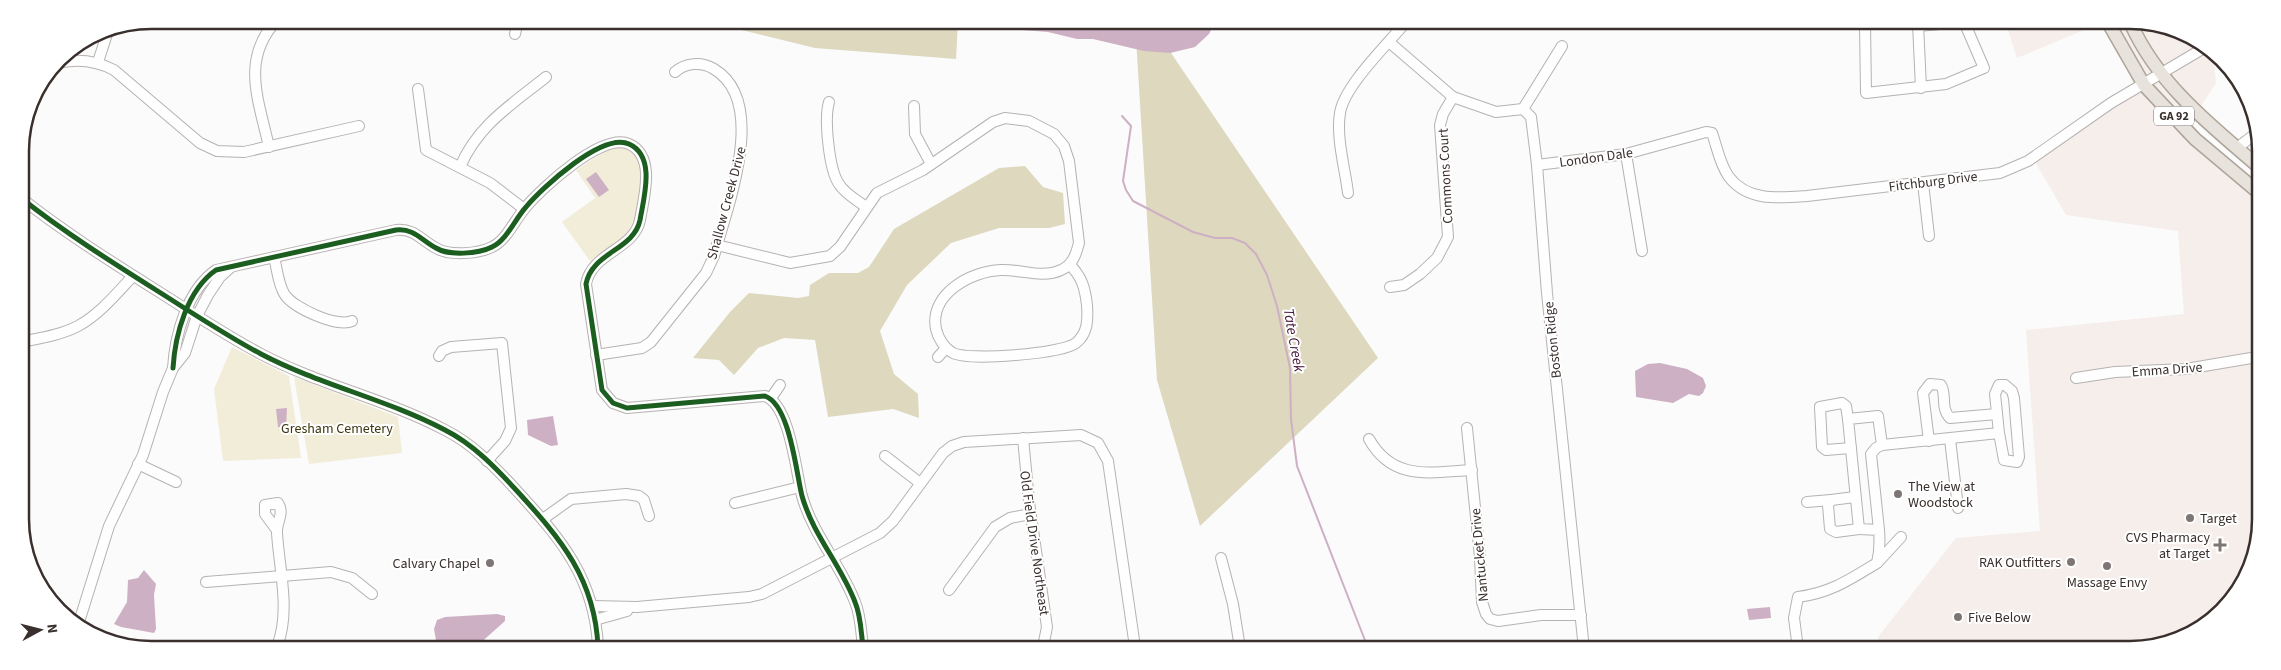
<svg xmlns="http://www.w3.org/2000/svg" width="2281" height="670" font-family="'Source Sans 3',sans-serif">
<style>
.built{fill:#f5eeeb}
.green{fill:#f1edd9}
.forest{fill:#ddd8be}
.water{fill:#ceb0c4}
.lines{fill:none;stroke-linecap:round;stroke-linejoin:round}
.stream{stroke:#ceb0c4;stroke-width:2}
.minor-casing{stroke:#b6b2b0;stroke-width:12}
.major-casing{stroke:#aea599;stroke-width:15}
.minor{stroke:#fefefe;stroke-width:10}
.major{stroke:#e7e2dc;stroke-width:12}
.cycleway-casing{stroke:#fff;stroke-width:8}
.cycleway{stroke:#1b5e20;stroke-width:5}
.poi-dot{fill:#7d7674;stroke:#fff;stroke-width:2}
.labels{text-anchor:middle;stroke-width:4;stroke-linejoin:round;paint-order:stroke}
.shield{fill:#fff;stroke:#746d6b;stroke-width:1}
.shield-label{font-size:12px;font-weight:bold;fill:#392f2c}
.street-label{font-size:14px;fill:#392f2c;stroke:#fff}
.park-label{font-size:14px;fill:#3c350e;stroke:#fff}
.poi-label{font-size:14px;fill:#392f2c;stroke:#fff;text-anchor:start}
.water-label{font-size:15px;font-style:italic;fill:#47143b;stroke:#fff}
.rim{fill:none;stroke:#392f2c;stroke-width:2.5}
</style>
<rect width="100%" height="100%" fill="#fbfbfb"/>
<g class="built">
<path d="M2006,24H2095L2096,25L2017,58Z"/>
<path d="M2108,24H2163L2213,53L2216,83L2188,126L2248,184L2258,199L2257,552L2239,591L2210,623L2138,650L1879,649L1878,637L1956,538L2040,531L2026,330L2184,314L2178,231L2066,215L2034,160L2144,87Z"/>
</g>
<g class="green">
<path d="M625,147L637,155L642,174L635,219L626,236L590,261L562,222L595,198L576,170L610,148Z"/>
<path d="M232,347L289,376L301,458L223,461L214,389Z"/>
<path d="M294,377L398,417L402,453L309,464Z"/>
</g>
<g class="forest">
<path d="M705,21L958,22L956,59L815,48Z"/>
<path d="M1135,22H1150L1378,358L1200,526L1157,380Z"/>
<path d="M1025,166L1043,187L1063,193L1065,224L1049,228H999L951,243L907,285L880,331L894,374L918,394L919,418L893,409L828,417L815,340L784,338L758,348L734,375L719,360L693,358L730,312L749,293L798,298L809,296L810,285L829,273H858L869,267L894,229L999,168Z"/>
</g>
<g class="water">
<path d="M979,22H1215L1209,34L1195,47L1170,53L1144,51L1093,39H1077L1048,32L1008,29L998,24Z"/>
<path d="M596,172L609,190L599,197L586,179Z"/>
<path d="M1660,363L1687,369L1703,378L1706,386L1703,393L1699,396L1689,394L1673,403L1636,397L1635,371L1648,364Z"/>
<path d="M287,408L286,427H278L276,409Z"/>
<path d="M553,416L558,445L551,446L528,435L527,420Z"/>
<path d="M144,570L156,584L154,595L156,629L154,633L121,627L114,624L127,602L128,580L138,578Z"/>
<path d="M1770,607L1771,618L1749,620L1747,609Z"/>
<path d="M497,614L505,616V621L477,646H437L434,629L437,620L445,617Z"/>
</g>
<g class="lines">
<path class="stream" d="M1122,116L1131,126L1123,181L1126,190L1133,201L1193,232L1215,238H1232L1245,243L1256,254L1267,275L1277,306L1290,368L1291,419L1297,466L1368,648"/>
<defs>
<g id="minor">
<path d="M1865,24L1866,93L1946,84L1984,68L1965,24"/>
<path d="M1918,24L1921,88"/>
<path d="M1918,26L1940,24"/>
<path d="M515,34L518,21"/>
<path d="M1389,42L1453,97L1496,112L1523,109"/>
<path d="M98,62L109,28"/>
<path d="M54,64C76,58 95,60 114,70L200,143L217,151L244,152L359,126"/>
<path d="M418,89L426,150L490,183L524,209"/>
<path d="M829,102C824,119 829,170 839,184C845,194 857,200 866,207"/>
<path d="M914,106L915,134L931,164"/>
<path d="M1523,109L1531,117L1537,165L1547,293L1584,649"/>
<path d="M1523,109L1562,46"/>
<path d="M269,147C259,101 240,59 277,20"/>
<path d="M2237,148L2259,131"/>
<path d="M1626,154L1642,251"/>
<path d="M1537,165L1626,154L1706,132L1712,133C1717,147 1720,165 1729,177C1748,202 1780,198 1807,196L2000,173L2028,161L2111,103L2204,48"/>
<path d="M460,167C478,125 511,105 546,77"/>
<path d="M1923,183L1929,236"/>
<path d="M1348,193C1345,168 1336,138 1340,113C1344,86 1387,45 1405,23"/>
<path d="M21,198C64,232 110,261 156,290C191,312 225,335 261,354C320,385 386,399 445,430C473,444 496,468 517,491C561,539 595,579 598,647"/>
<path d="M717,245L790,263L830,256L840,247L877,193L923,170L993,122L1005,118L1029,121L1054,134L1064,146L1069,161L1079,243C1076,254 1073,265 1061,270C1042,279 1021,269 1001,270C971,271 929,294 936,329C938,338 944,348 953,353C969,361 1061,354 1076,343C1088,333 1088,320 1087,305C1085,288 1082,277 1070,265"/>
<path d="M274,257C277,268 278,285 285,295C294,308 337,328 352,321"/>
<path d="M1390,287L1404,285L1420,274L1437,258L1448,237L1440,125L1443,114L1453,97"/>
<path d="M21,342C40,338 61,335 78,326C99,315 117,293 133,276"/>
<path d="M596,355L642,348L651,342L706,273L714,256C727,207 769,102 714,69C701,61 685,63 675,72"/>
<path d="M439,356L442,351L451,347L502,343L511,428L505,441L487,461"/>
<path d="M938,357L946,348"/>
<path d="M173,368C175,335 187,290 216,270L396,230C414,228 421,240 436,248C449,256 478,254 492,247C507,240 515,219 526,207C542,188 602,132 629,144C656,156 644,197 640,220C634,250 592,252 586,284L602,390L613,403L627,408L765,396C790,405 796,472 802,496C813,535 841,565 855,602C861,616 861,632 863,647"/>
<path d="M2076,378L2115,372L2186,369L2257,357"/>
<path d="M771,398L780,385"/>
<path d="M1848,419L1846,406L1842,403L1820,407L1822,447L1826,450L1851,448"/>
<path d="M1467,428L1480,557L1482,602L1486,614L1490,619L1498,621L1541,615H1581"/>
<path d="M1023,438L1029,502L1047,627L1043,647"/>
<path d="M1369,439C1393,482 1431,472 1472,470"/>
<path d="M1950,439L1958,508"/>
<path d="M1929,441L1923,393L1930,384L1941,385C1947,395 1940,408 1950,418L1997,414"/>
<path d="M1882,445L1999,433L1995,394L1999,385H2005L2012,391L2014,398L2019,457L2017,462L2004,460L1999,433"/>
<path d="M885,456L920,483"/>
<path d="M138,464L176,482"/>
<path d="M1855,497L1831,500L1828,505L1830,529L1836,532L1859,529"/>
<path d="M1807,502L1831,500"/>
<path d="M735,503L800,487"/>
<path d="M543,519L571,499L626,494L639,496L644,500L649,516"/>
<path d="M276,529L265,514V505L278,503C285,514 276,522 277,533C279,568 291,612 277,646"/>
<path d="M1221,558L1233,604L1240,648"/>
<path d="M1878,562L1901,537"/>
<path d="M206,582L331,572L352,578L372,594"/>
<path d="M949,590L995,527L1010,518L1030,514"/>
<path d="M592,606L637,607L749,597L762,594L880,533L893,521L943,453L952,446L964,442L1081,435L1098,443L1108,461L1134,640L1133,648"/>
<path d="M595,620L627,611"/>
<path d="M79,622L109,526L143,455L163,392L173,368L185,353L197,316L208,295L220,277L231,267"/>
<path d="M1798,649L1794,618L1798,597C1830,593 1849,580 1877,563C1880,551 1880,542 1879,530L1871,454L1876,448L1882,445L1878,416L1848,419L1859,529L1879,530"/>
</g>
<g id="major">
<path d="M2109,24L2144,85L2195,139L2258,192"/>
<path d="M2131,24C2158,84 2210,125 2258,166"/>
</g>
</defs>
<use href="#minor" class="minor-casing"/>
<use href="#major" class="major-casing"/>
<use href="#minor" class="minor"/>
<use href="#major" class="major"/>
<defs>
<g id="cycleway">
<path d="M21,198C64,232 110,261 156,290C191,312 225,335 261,354C320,385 386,399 445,430C473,444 496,468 517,491C561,539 595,579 598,647"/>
<path d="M173,368C175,335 187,290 216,270L396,230C414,228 421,240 436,248C449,256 478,254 492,247C507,240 515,219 526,207C542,188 602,132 629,144C656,156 644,197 640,220C634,250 592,252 586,284L602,390L613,403L627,408L765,396C790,405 796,472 802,496C813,535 841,565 855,602C861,616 861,632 863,647"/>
</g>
</defs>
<use href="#cycleway" class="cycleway-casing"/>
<use href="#cycleway" class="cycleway"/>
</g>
<g class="poi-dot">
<circle cx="1898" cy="494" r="5"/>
<circle cx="2190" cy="518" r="5"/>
<path d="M2217.5 537.5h5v5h5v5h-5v5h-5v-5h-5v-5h5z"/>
<circle cx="2071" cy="562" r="5"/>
<circle cx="490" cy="563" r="5"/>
<circle cx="2107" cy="566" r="5"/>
<circle cx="1958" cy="617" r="5"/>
</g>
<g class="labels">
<rect class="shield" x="2154" y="106.5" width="40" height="19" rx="4"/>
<g class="shield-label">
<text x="2174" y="120">GA 92</text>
</g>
<g class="street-label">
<text transform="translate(1596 157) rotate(-8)" y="5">London Dale</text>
<text transform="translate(1445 176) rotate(-93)" y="5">Commons Court</text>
<text transform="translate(1933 181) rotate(-7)" y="5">Fitchburg Drive</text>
<text transform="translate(726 203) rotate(-75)" y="5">Shallow Creek Drive</text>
<text transform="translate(1552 340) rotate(-96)" y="5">Boston Ridge</text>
<text transform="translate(2167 369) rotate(-4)" y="5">Emma Drive</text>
<text transform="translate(1035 543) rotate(82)" y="5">Old Field Drive Northeast</text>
<text transform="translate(1479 555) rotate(-95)" y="5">Nantucket Drive</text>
</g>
<g class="park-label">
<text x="337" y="433">Gresham Cemetery</text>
</g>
<g class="poi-label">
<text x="1908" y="491">The View at<tspan x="1908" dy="16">Woodstock</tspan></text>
<text x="2200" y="523">Target</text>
<text x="2210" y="542" text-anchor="end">CVS Pharmacy<tspan x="2210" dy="16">at Target</tspan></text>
<text x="2061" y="567" text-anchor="end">RAK Outfitters</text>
<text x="480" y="568" text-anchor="end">Calvary Chapel</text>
<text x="2107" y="587" text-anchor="middle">Massage Envy</text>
<text x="1968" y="622">Five Below</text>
</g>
<g class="water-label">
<text transform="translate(1294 340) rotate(80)" y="5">Tate Creek</text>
</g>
</g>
<path d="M0 0H2281V670H0ZM151 29H2130A122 122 0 0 1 2252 151V519A122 122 0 0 1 2130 641H151A122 122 0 0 1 29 519V151A122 122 0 0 1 151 29Z" fill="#fff" fill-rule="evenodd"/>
<path class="rim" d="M151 29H2130A122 122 0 0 1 2252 151V519A122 122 0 0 1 2130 641H151A122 122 0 0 1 29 519V151A122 122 0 0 1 151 29Z"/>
<g transform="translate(40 630) rotate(83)" stroke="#ffffff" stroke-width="4" paint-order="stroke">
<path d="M0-4L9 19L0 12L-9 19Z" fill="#392f2c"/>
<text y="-8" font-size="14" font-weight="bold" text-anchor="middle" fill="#392f2c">N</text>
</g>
</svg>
